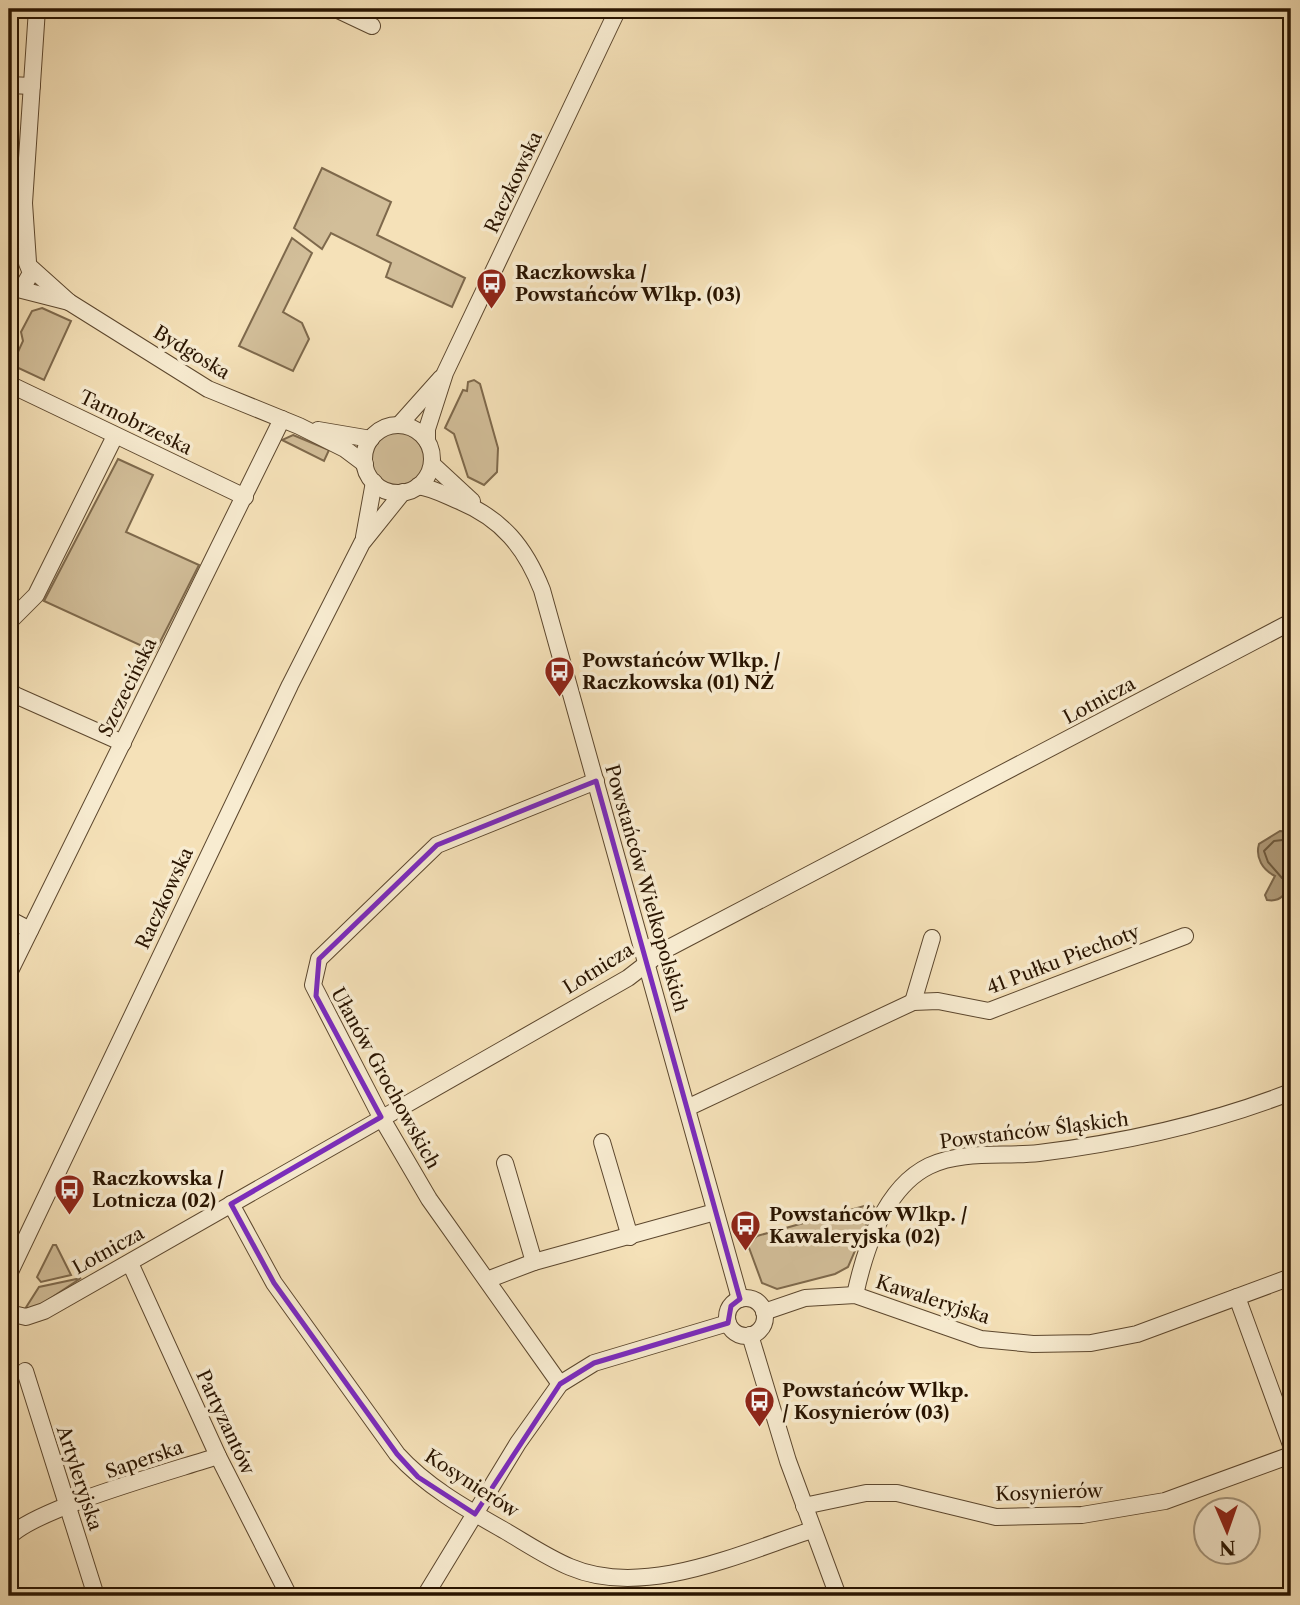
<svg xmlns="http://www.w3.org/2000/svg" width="1300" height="1605" font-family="'Libre Caslon Text',serif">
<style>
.green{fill:#d2be99;stroke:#7e694c;stroke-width:2}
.water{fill:#b09b79;stroke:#7a6549;stroke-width:2}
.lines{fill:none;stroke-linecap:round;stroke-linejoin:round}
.shore{stroke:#6c583c;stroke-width:2}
.minor-casing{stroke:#5c472e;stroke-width:18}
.minor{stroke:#f8ecd1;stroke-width:16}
.marked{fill:none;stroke:#7b2cbf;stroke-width:5;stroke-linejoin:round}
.labels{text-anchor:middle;stroke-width:7;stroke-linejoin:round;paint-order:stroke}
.street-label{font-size:19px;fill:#291400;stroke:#f8ecd1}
.poi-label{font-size:19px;font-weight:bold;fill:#291400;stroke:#f8ecd1;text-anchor:start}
</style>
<rect width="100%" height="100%" fill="#f5e1b8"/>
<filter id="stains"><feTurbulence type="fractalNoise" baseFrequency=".00286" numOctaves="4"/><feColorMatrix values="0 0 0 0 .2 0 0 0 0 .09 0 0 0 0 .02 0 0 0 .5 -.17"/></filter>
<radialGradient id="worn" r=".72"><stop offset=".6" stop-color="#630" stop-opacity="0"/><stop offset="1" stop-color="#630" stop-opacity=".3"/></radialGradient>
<g class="green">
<path d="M322,168L391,202L377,235L465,278L452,307L386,277L391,263L331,233L322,249L294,228Z"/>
<path d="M292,238L312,253L283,312L302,323L309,339L293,371L239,346Z"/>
<path d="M42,308L71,321L44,380L12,365L23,341L21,332L32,311Z"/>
<path d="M474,380L480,384L498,448L497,472L484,485L468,477L454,434L445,428L463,390L467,391L468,382Z"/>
<circle cx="398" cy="459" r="34"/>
<path d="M293,435L329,450L324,461L282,440Z"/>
<path d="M118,459L153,475L126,532L199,565L155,652L44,601Z"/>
<path d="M871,1204L874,1207L848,1267L835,1274L777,1289L762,1283L748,1245L757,1236Z"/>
<path d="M53,1245H56L71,1275L41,1282L37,1277Z"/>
<path d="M81,1278L39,1306L25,1309L39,1287Z"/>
</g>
<path class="water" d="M1280,831L1291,832C1291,852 1298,906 1267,900L1265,895L1275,876C1263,870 1255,858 1259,844Z"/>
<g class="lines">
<path class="shore" d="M1291,839L1274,841L1264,851L1268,862L1282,878H1291"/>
<defs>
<g id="minor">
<path d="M336,9L372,26"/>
<path d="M9,85L32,86"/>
<path d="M9,246L21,208"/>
<path d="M9,254L25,258L31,273L23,287L9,290"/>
<path d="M28,262L24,203L37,9"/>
<path d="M30,267L69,302L208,389L299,426L345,449L365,464"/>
<path d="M18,289L69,302"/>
<path d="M9,384L245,497"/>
<path d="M399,425L441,378"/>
<circle cx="398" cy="459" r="34"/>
<path d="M318,430L371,439"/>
<path d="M427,441V429L445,373L618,9"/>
<path d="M432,464L472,501"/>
<path d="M418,486C433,488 445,495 459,501C502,519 525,547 542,590L740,1299"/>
<path d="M364,537L374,482"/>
<path d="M9,622L36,595L115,436"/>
<path d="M9,689L15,695L123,743"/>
<path d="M9,919L30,930"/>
<path d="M9,973L282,419"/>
<path d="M913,1002L932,938"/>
<path d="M687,1108L913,1002L938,1001L989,1011L1185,936"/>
<path d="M602,1142L630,1237"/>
<path d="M505,1163L534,1262"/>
<path d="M231,1204L274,1283L397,1454C426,1486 463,1507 500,1528C523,1541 546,1557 570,1567C644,1599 741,1553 812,1530"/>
<path d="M130,1263L218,1456L289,1596"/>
<path d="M9,1274L290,685L362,543L403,492"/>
<path d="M487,1280L534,1262L715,1212"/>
<path d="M855,1295C865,1249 884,1188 929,1166C962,1150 1004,1157 1039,1153C1127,1142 1209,1124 1291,1092"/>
<path d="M1237,1297L1291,1445"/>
<circle cx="746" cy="1317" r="19"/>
<path d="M764,1312L805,1298L855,1295L981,1339L1033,1344L1091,1343L1137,1334L1291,1277"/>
<path d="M9,1313L26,1317L44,1311L628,978L663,951L1291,622"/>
<path d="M750,1335L788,1461L838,1596"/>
<path d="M25,1371L96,1596"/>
<path d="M560,1384L429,1199L381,1117L313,985L319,959L437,845L596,781"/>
<path d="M804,1506L866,1493H897L996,1517L1082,1515L1165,1501L1291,1455"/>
<path d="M9,1537C36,1508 173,1471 218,1456"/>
<path d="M425,1596L518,1443L560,1384L594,1363L728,1323"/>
</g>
</defs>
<use href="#minor" class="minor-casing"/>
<use href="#minor" class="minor"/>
</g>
<path class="marked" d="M596,781L740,1299L731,1306L728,1323L594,1363L560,1384L475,1514L418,1477L397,1454L274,1283L231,1204L381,1117L316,996L319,959L437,845Z"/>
<defs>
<symbol id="bus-pin" viewBox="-11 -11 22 30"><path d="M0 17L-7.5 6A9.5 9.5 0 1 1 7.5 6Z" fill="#8f2418" stroke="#f8ecd1"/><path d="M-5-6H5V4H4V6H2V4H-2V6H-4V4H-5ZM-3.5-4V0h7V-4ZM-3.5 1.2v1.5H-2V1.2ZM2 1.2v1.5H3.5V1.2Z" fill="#fff"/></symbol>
</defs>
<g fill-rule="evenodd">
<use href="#bus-pin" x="474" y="266" width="35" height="47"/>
<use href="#bus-pin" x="542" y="654" width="35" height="47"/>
<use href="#bus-pin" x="52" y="1172" width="35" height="47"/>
<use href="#bus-pin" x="728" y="1208" width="35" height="47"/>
<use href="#bus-pin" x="742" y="1384" width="35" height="47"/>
</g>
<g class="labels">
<g class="street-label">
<text transform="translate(513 182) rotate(-65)" y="7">Raczkowska</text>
<text transform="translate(192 352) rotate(31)" y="7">Bydgoska</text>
<text transform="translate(136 422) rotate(26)" y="7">Tarnobrzeska</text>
<text transform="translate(127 687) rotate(-64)" y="7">Szczecińska</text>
<text transform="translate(1099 700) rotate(-28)" y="7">Lotnicza</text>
<text transform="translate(647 888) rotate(74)" y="7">Powstańców Wielkopolskich</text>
<text transform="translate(164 898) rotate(-65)" y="7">Raczkowska</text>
<text transform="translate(1063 959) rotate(-21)" y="7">41 Pułku Piechoty</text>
<text transform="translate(598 968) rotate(-32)" y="7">Lotnicza</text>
<text transform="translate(386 1078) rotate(61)" y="7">Ułanów Grochowskich</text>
<text transform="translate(1034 1130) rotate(-7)" y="7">Powstańców Śląskich</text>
<text transform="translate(108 1250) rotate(-29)" y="7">Lotnicza</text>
<text transform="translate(933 1299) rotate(18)" y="7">Kawaleryjska</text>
<text transform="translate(226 1422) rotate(65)" y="7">Partyzantów</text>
<text transform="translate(144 1459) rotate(-19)" y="7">Saperska</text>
<text transform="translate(80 1478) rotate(72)" y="7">Artyleryjska</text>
<text transform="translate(472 1483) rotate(33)" y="7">Kosynierów</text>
<text transform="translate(1049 1492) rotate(-2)" y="7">Kosynierów</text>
</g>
<g class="poi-label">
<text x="515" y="279">Raczkowska /<tspan x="515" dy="22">Powstańców Wlkp. (03)</tspan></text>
<text x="582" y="667">Powstańców Wlkp. /<tspan x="582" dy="22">Raczkowska (01) NŻ</tspan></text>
<text x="92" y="1185">Raczkowska /<tspan x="92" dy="22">Lotnicza (02)</tspan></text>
<text x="769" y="1221">Powstańców Wlkp. /<tspan x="769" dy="22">Kawaleryjska (02)</tspan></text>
<text x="782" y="1397">Powstańców Wlkp.<tspan x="782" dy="22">/ Kosynierów (03)</tspan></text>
</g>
</g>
<rect width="1300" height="1605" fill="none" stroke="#f5e1b8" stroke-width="35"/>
<rect x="10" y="10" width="1279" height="1584" fill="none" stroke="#291400" stroke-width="3.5"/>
<rect x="18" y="18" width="1265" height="1570" fill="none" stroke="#291400" stroke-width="2"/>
<g transform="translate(1227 1531) rotate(178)"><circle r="33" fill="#f8ecd1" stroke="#a5967d" stroke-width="2"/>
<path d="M0-5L12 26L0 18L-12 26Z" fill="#8f2418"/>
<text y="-10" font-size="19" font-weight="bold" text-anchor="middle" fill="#291400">N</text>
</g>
<rect width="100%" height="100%" filter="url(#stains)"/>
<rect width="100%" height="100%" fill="url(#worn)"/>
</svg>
